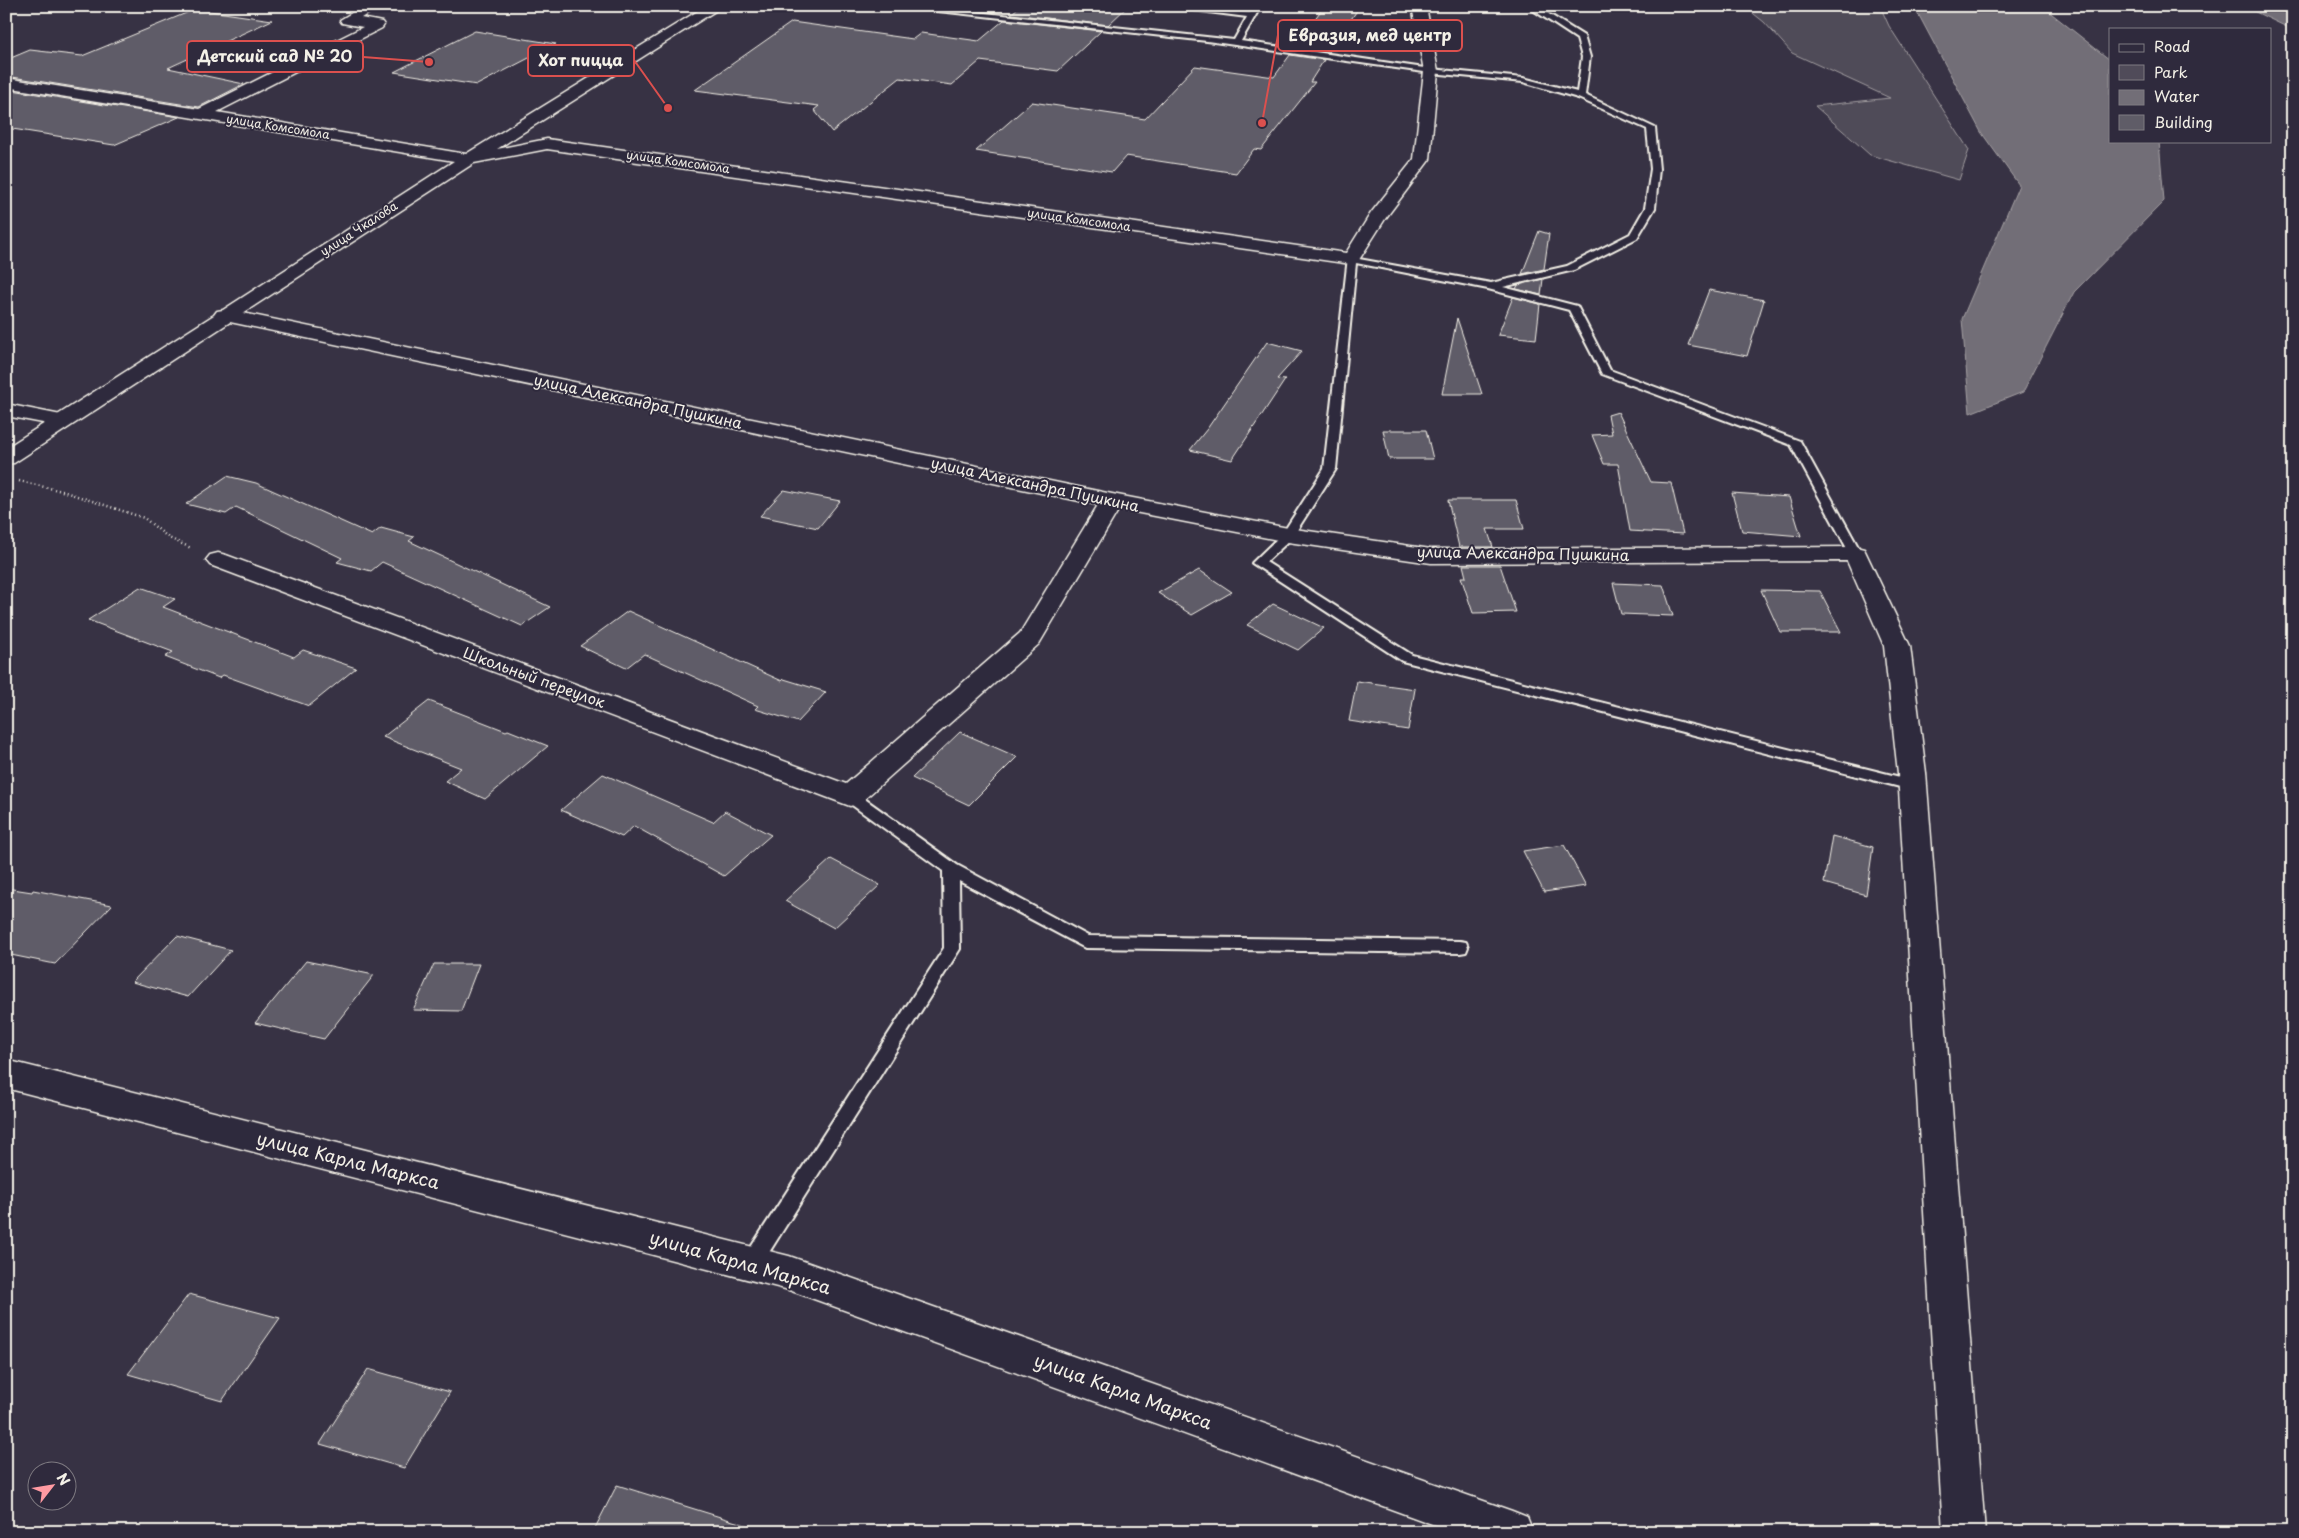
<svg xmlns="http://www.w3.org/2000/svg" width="2299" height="1538" font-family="'Playpen Sans',sans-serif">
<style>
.green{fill:#504b59;stroke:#a29ea0}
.water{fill:#726e77;stroke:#a6a2a4}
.building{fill:#5f5c67;stroke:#f4f1e8}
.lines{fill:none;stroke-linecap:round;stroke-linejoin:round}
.service-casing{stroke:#f4f1e8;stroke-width:4}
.minor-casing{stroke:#f4f1e8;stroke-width:3}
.tertiary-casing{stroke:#f4f1e8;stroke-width:3}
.path{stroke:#f4f1e8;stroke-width:2.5;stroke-dasharray:1 3;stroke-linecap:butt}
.service{fill:#2f2a3d;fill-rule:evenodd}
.minor{fill:#2f2a3d;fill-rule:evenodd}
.tertiary{fill:#2f2a3d;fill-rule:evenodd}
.labels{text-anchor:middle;stroke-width:4;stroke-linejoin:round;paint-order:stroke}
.far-street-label{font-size:12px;fill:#f4f1e8;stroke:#2f2a3d}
.street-label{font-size:15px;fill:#f4f1e8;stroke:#2f2a3d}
.near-street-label{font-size:18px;fill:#f4f1e8;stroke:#2f2a3d}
.leader{fill:none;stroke:#dc504e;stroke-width:2}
.callout-dot{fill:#dc504e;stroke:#2f2a3d;stroke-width:2}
.callout{fill:#2f2a3d;stroke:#dc504e;stroke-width:2}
.callout-label{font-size:16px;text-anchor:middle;font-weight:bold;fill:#f4f1e8}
</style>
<rect width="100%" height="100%" fill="#373244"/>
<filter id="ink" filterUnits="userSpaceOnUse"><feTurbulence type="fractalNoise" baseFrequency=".02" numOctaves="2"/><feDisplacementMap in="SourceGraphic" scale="10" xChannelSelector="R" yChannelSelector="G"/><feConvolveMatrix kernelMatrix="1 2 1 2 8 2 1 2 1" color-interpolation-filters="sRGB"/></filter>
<g filter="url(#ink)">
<path class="green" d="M1744,6H1880L1889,26L1969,150L1959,180L1870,155L1815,106L1890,98L1792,53L1764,22Z"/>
<g class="water">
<path d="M1914,6H2042L2110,60V141H2159L2164,201L2074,292L2023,392L1970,413L1962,319L2019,185L1981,132Z"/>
<path d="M2243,6H2293V30Z"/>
</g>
<g class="building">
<path d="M1020,6H1128L1108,25L1011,14Z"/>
<path d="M1324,6H1360L1329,52L1295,47Z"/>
<path d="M196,9L272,20L168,68L244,84L199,107L6,76V60L30,50L82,56Z"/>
<path d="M1004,20L1101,31L1058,71L980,61L952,85L900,78L832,132L814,110L819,106L695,90L792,22L913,39L921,33L979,41Z"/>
<path d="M475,31L556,44L477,85L394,72Z"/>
<path d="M1290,55L1324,60L1310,82H1315L1261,150L1254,149L1236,173L1126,156L1112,172L976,151L1032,102L1145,119L1195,66L1274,77Z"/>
<path d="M6,89L179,117L114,145L6,128Z"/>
<path d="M1539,231L1549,234L1544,269L1522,274Z"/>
<path d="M1543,279L1541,295L1516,289L1518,285Z"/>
<path d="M1709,290L1764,300L1747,356L1688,345Z"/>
<path d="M1513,297L1540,304L1536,339L1498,335Z"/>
<path d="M1457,318L1482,394H1442Z"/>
<path d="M1267,342L1302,351L1277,379L1285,380L1232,460L1190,450L1207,429Z"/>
<path d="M1618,412L1651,482L1671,483L1683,534L1630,531L1618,464H1604L1592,435L1612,434L1608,415Z"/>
<path d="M1383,430H1426L1433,459H1389Z"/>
<path d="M227,476L256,483L372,535L381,528L414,537L409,541L550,607L522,626L382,562L371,571L337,562L342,558L236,507L226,514L186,504Z"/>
<path d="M784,490L840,501L818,528L760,516Z"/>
<path d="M1732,493L1789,497L1801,536L1742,531Z"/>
<path d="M1448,500H1516L1524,529H1487L1493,547H1459Z"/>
<path d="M1463,565H1500L1516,612L1473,613L1461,577H1466Z"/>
<path d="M1199,570L1232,592L1192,615L1158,593Z"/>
<path d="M1613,583L1663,585L1673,616L1621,614Z"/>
<path d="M140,587L175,599L163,607L294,657L303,650L356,668L309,706L223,675L219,678L165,657L173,652L88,620Z"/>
<path d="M1761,590L1820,591L1841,632H1780Z"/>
<path d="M1273,604L1324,628L1298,650L1247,625Z"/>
<path d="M628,611L782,681L784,679L826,692L798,722L755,709L758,706L644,654L626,668L580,646Z"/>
<path d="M1357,681L1415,689L1408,730L1349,721Z"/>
<path d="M429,701L506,731L508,730L548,746L485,799L445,781L461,768L383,737Z"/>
<path d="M960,732L1017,757L969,805L912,778Z"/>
<path d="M603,774L713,822L725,811L771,835L724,876L634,826L622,837L561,810Z"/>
<path d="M1832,836L1873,847L1866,895L1824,883Z"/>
<path d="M1564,845L1586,886L1544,892L1523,851Z"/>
<path d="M831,859L880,885L834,928L785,901Z"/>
<path d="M6,888L32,892L33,890L112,905L55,964L6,954Z"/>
<path d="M177,936L231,950L188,997L132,982Z"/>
<path d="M306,961L374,975L324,1039L255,1023Z"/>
<path d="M434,964H479L461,1011L413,1010Z"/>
<path d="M189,1294L280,1318L222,1401L128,1374Z"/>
<path d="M368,1369L450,1392L404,1468L320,1444Z"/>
<path d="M617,1485L746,1525L745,1532H593Z"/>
</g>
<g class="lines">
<defs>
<g id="service">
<path d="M893,6H920L1234,40L1247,17L1161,6H1189L1250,13L1253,6H1261L1241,41L1431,69L1523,78L1577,92L1582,57L1577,39L1527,6H1536L1584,36L1590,57L1585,95L1655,128L1659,169L1655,208L1637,238L1574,270L1503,287L1577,306L1610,370L1800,441L1862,554L1856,558L1850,554L1791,445L1602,374L1569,310L1488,289L1356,263L1336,469L1292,538L1266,562L1412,655L1912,780L1917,781L1920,785L1917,789L1912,790L1402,661L1252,563L1283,533L1324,469L1348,257L1491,283L1567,266L1630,234L1645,208L1651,169L1647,129L1578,98L1523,82L1431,73L1207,41Z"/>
<path d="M850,791L855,792L957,865L1088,936L1460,941L1466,942L1468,947L1466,952L1460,953L1085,948L959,881L960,949L758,1270L751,1273L744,1270L741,1264L744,1258L944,948L943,871L845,800L842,796L845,792Z"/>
</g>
<g id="minor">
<path d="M363,6H381L361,18L382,22L384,25L382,28L217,112L466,154L706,6H723L497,149L547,139L1346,253L1371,213L1414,159L1424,71L1412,6H1426L1438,71L1430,159L1385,219L1357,263L1351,264L547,149L474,163L243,313L1112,494L1288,528L1431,549L1856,547L1864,549L1910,646L1926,773L1985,1532H1943L1898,773L1884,646L1847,561L1431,563L1288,542L1119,509L1039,644L860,803L850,806L210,565L206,560L210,555L218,553L226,555L846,784L1020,633L1098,505L230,322L14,463L6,464V448L214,315L217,311L223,310L454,161L6,87V78L199,109L363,27L342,23L340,20Z"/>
<path d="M6,1060L789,1256L1512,1511L1527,1517L1533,1532H1454L789,1290L6,1088Z"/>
</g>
<path id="tertiary" d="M6,404L71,417L75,421L71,425L64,427L6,416Z"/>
</defs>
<use href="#service" class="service-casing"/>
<use href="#minor" class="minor-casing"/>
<use href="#tertiary" class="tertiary-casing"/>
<path class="path" d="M19,481L62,491L144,518L169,538L191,548"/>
<use href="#service" class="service"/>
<use href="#minor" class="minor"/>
<use href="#tertiary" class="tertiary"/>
</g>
</g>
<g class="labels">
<g class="far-street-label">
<text transform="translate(278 127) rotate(9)" y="4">улица Комсомола</text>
<text transform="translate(678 162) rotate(8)" y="4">улица Комсомола</text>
<text transform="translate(1079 220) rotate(8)" y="4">улица Комсомола</text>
<text transform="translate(359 229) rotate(-33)" y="4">улица Чкалова</text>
</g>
<g class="street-label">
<text transform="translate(638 402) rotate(12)" y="5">улица Александра Пушкина</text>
<text transform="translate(1035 485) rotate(12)" y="5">улица Александра Пушкина</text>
<text transform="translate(1523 554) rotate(1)" y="5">улица Александра Пушкина</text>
<text transform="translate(534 678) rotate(20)" y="5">Школьный переулок</text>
</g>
<g class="near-street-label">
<text transform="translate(348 1161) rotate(14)" y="6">улица Карла Маркса</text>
<text transform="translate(740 1263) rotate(16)" y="6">улица Карла Маркса</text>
<text transform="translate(1123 1392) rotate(20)" y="6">улица Карла Маркса</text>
</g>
</g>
<path class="leader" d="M1262 123L1278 35M429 62L363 57M668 108L634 60"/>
<g class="callout-dot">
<circle cx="1262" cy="123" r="5"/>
<circle cx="429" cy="62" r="5"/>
<circle cx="668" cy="108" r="5"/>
</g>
<g class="callout">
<rect x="1278" y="20" width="184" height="31" rx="5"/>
<rect x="187" y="41" width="176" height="31" rx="5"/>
<rect x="528" y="45" width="106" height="31" rx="5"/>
</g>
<g class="callout-label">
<text x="1370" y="41">Евразия, мед центр</text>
<text x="275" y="62">Детский сад № 20</text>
<text x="581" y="66">Хот пицца</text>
</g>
<rect width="2299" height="1538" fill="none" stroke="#2f2a3d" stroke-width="25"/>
<rect x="12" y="12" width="2274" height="1513" fill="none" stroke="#f4f1e8" stroke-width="2" filter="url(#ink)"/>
<rect x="2109" y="28" width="162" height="115" fill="#2f2a3d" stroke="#7e7a81"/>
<rect x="2119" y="44" width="25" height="8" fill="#2f2a3d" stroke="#7e7a81"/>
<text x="2154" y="52" font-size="15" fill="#f4f1e8">Road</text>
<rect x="2119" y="65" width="25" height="15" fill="#504b59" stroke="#7e7a81"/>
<text x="2154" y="78" font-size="15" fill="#f4f1e8">Park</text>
<rect x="2119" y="90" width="25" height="15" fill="#726e77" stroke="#7e7a81"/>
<text x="2154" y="102" font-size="15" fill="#f4f1e8">Water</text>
<rect x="2119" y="115" width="25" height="15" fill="#5f5c67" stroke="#7e7a81"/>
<text x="2154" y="128" font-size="15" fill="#f4f1e8">Building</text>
<g transform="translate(52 1486) rotate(59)"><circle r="24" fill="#2f2a3d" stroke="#7e7a81"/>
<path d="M0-4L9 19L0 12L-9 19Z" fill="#ff9aa2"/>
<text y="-8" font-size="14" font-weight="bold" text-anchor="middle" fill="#f4f1e8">N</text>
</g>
</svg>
